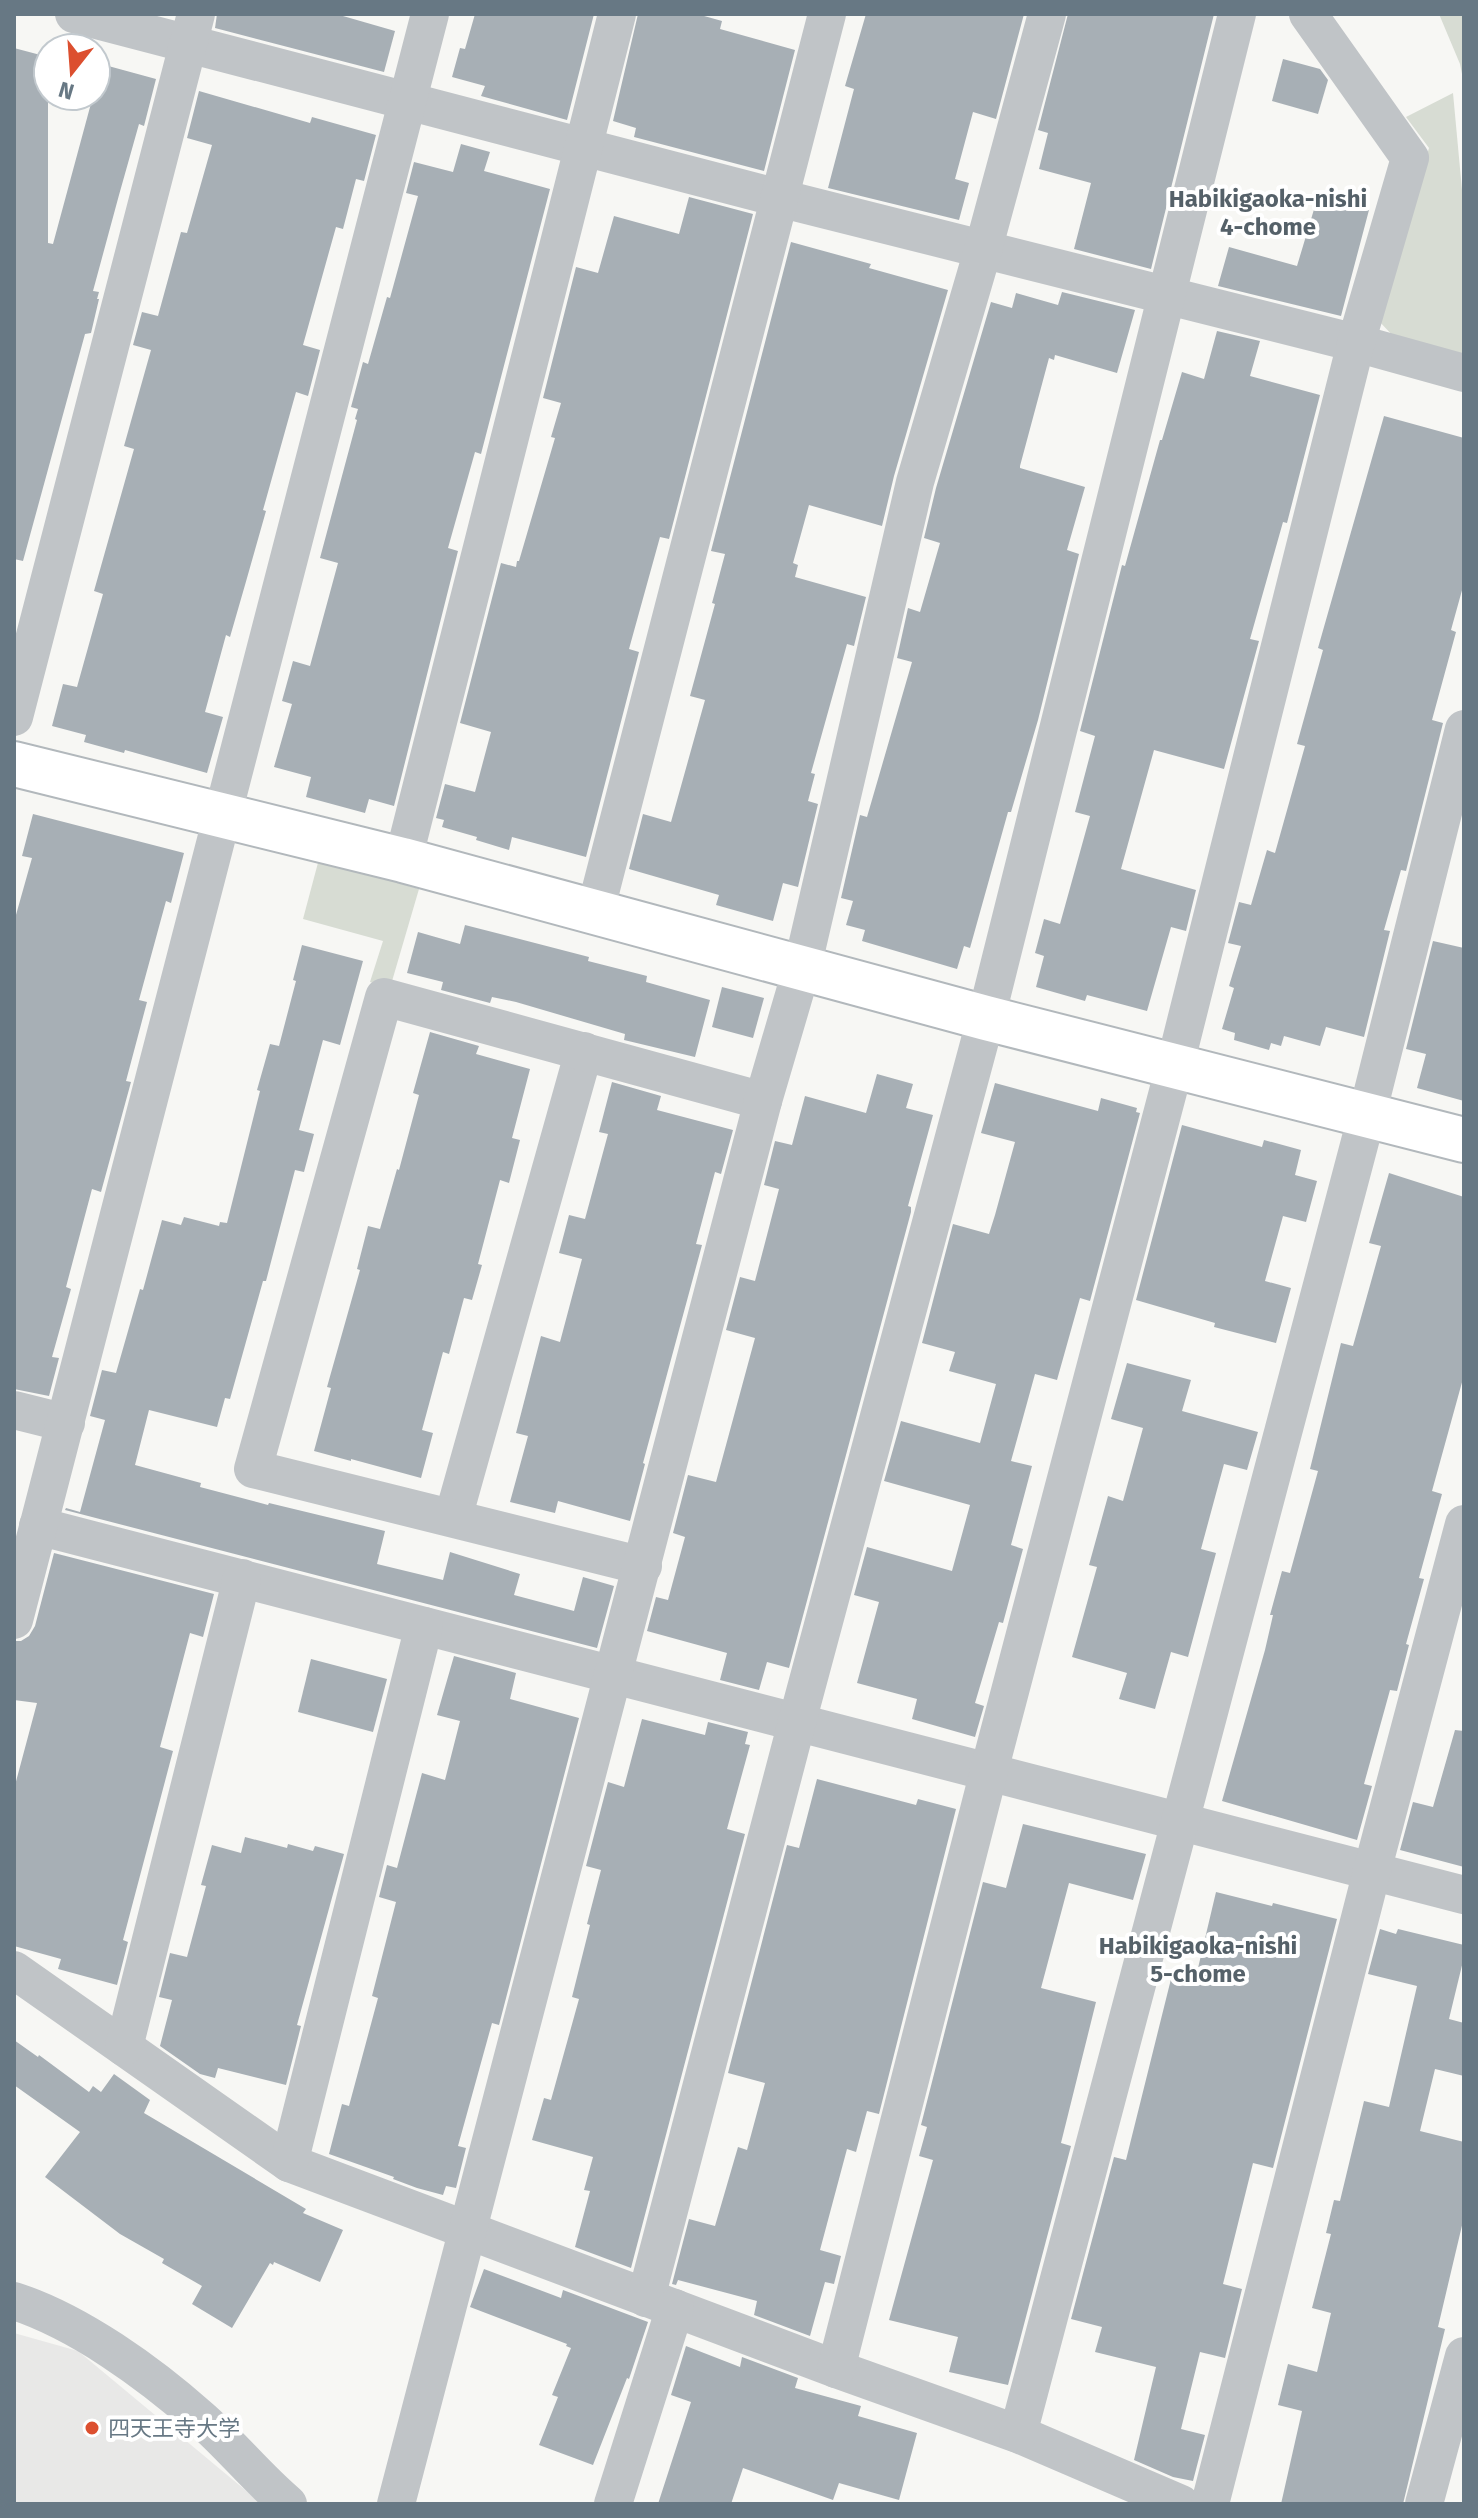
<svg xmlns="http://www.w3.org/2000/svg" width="1478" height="2518" font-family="'Fira Sans','Noto Sans JP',sans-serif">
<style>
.built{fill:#e8e8e7}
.green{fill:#d7dcd3}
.building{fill:#a7afb5}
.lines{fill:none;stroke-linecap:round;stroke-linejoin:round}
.secondary-casing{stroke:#b2b8bc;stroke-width:48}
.street{stroke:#c0c4c7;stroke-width:38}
.secondary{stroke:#fff;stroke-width:44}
.poi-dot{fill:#dc4f2f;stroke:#fff;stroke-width:3}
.labels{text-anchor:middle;stroke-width:8;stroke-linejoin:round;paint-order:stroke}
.poi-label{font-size:22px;fill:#677884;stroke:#fff;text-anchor:start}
.neighbourhood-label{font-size:24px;font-weight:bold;fill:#556169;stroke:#fff}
</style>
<rect width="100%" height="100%" fill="#f7f7f4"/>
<path class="built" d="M14,2333L78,2351L262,2504H14Z"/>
<g class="green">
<path d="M1439,14H1464V84L1460,64Z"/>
<path d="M1453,93L1462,190L1464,192V357L1395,338L1378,320L1429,148L1406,117Z"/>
<path d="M319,859L419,889L390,988L370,982L383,941L303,919Z"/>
</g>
<g class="building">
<path d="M217,14H336L395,31L384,72L215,28Z"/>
<path d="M475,14H594L567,120L481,96L485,86L452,77L460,48L465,49Z"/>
<path d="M638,14H697L722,21L720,29L795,50L764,171L634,137L636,128L613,121Z"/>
<path d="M866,14H1024L996,119L973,112L955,179L969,183L959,220L828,188L854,89L845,86Z"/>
<path d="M1068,14H1214L1151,269L1074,249L1091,183L1039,169L1048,133L1038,130Z"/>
<path d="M14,48L48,57V243L53,244L93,96H96V84L101,64L156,79L144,126L139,124L119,195L93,291L99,292L97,299H99L91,333L85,334L23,561L14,559Z"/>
<path d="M1283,59L1320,69L1328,80L1318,114L1272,101Z"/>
<path d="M199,91L310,123L312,117L376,135L364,181L356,179L343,229L336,227L303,345L320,350L308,396L296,392L263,510L266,511L245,585L230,637L226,635L205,712L223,717L207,773L125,750L124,753L84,742L86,735L52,726L63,684L77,687L103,594L94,591L134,449L124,446L151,350L133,345L142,312L158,316L181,232L187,233L212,145L187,138Z"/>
<path d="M461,144L490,152L484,171L550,189L481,454L475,452L448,548L458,551L394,806L369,799L365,813L306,797L311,777L274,767L292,704L282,701L293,661L310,666L338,563L320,558L357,420L355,419L358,409L351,407L363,362L368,364L387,297L390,298L418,196L406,193L414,162L453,172Z"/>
<path d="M1318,196L1369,210L1341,316L1218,286L1229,247L1297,266Z"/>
<path d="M689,197L753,214L669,539L660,537L629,649L639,652L586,857L512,837L509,850L476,840L477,837L442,827L444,820L436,818L445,784L475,792L491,732L460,723L501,563L516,567L517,561H519L555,438L551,437L561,403L543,398L576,267L598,273L614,216L679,234Z"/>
<path d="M791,242L871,264L869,268L948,290L894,476L882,526L809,505L793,563L798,565L795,577L866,597L854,646L847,644L811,773L815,774L808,801L818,804L798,887L783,883L773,921L716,905L719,895L629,869L643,814L671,822L705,700L690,696L715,604L712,603L725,554L711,551Z"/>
<path d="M1062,292L1135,310L1117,373L1055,355L1054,360L1049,358L1020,466V468L1085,487L1067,550L1079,554L1038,720L1011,812H1008L970,948L964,946L957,969L862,941L865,930L846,925L853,901L841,898L860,815L867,817L912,662L897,658L908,608L920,612L940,543L924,538L936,488L991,302L1012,308L1016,293L1058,305Z"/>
<path d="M1217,331L1260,341L1250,376L1320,395L1287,523L1283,522L1250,639L1259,641L1224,769L1154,750L1121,869L1196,890L1186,931L1171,927L1147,1011L1087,995L1085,1001L1036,987L1044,956L1035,953L1044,919L1060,924L1090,816L1075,812L1095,736L1080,731L1122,565L1125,566L1160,440H1162L1182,372L1204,379Z"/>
<path d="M1384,416L1464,438V583L1451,630L1456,632L1432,720L1443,723L1406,871L1401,870L1384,930L1390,931L1364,1037L1326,1027L1320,1046L1284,1036L1281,1046L1271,1043L1269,1050L1234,1040L1235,1033L1222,1029L1234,988L1229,986L1241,946L1228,943L1239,902L1251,905L1267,850L1275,853L1305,746L1297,744L1323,650L1318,648Z"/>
<path d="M33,814L184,853L171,903L166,901L139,1000L147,1002L126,1081L131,1082L101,1192L92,1189L66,1287L71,1289L52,1357L59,1358L49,1396L14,1389V922L32,858L22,856Z"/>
<path d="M465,925L589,957L588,961L647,976L646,982L710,1000L695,1057L624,1040L625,1034L516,1002L492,997L490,1003L441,990L443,982L407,973L418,932L460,944Z"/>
<path d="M1433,941L1464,948V1101L1417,1088L1426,1054L1406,1049Z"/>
<path d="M302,945L363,961L340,1045L323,1040L299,1130L314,1134L304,1172L295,1170L266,1281H263L230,1399L225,1398L217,1427L149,1410L135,1465L201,1483L200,1487L268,1505L269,1503L385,1531L377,1564L443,1580L450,1552L520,1574L514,1595L574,1611L583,1577L614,1586L597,1648L65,1510L66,1508L80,1512L105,1420L90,1416L102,1370L116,1373L140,1289L143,1290L162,1220L181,1225L184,1217L219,1226L220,1222L227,1223L260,1091L257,1090L270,1044L279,1046L296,981L293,980Z"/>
<path d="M722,987L764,998L753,1038L712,1027Z"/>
<path d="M430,1032L479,1046L476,1054L530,1069L512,1138L520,1140L509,1183L500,1180L478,1264L482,1265L472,1300L464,1298L449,1354L443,1352L422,1430L433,1433L421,1478L351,1459V1461L314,1451L331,1388L327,1387L360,1270L357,1269L368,1226L380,1229L397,1169L399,1170L419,1095L413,1093Z"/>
<path d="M877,1074L913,1084L906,1108L933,1115L908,1206L911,1207V1212L789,1668L767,1662L759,1690L720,1680L727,1653L647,1631L656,1597L668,1600L685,1537L673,1533L688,1475L716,1482L755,1338L726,1330L740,1277L755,1281L779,1189L764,1185L775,1141L792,1145L805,1096L866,1113Z"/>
<path d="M612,1082L661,1096L657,1110L733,1130L721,1174L715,1172L696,1244L702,1245L643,1463L645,1464L630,1521L558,1501L555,1513L510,1502L528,1436L516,1433L541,1336L560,1342L582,1259L559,1253L569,1215L585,1219L608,1134L599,1132Z"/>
<path d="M995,1083L1098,1111L1101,1098L1137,1108L1136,1112L1140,1113L1090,1301L1080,1298L1057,1380L1035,1374L1011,1461L1032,1466L1011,1545L1023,1549L1003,1623L999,1622L975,1703L984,1706L975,1737L912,1719L917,1699L857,1683L879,1602L854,1595L867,1547L952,1571L970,1505L884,1481L901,1421L980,1443L996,1384L949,1371L955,1352L922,1343L953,1224L989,1234L995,1215L1015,1142L981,1133Z"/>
<path d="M1182,1125L1262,1147L1264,1140L1301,1150L1295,1175L1317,1181L1306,1222L1283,1216L1265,1281L1291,1288L1276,1343L1214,1327L1215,1323L1136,1300Z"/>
<path d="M1389,1173L1464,1197V1375L1432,1491L1442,1494L1419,1578L1424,1579L1406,1644L1409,1645L1397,1691L1390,1690L1364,1784L1372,1786L1357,1840L1222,1801L1265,1650L1273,1615H1270L1282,1571L1290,1573L1318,1471L1310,1469L1341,1343L1353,1346L1381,1246L1369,1243Z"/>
<path d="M1127,1363L1191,1380L1182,1411L1258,1432L1247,1470L1224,1464L1201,1549L1216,1553L1188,1657L1171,1652L1155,1709L1119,1699L1127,1673L1072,1657L1097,1567L1089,1565L1108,1496L1123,1501L1143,1428L1111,1419Z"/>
<path d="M54,1553L214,1594L203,1637L190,1633L160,1747L173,1751L123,1940L128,1942L117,1985L58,1969L61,1959L14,1946V1789L37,1703L14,1700V1641H21L29,1636L35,1626Z"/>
<path d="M454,1656L516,1673L510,1699L579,1718L499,2025L492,2023L458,2146L466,2148L456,2188L446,2186L443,2195L417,2188L393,2179L394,2177L329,2154L342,2104L349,2106L378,1998L372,1996L396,1902L379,1897L387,1865L397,1868L422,1773L445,1780L460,1721L437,1715Z"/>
<path d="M311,1659L387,1679L373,1732L298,1712Z"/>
<path d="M642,1719L705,1735L708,1722L748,1732L745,1744L750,1745L727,1829L745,1834L631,2268L575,2247L590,2191L584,2190L593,2157L532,2140L544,2098L551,2100L579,1999L572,1997L590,1925L587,1924L601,1870L586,1866L608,1782L624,1787Z"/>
<path d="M1455,1730L1464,1731V1867L1400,1850L1413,1802L1433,1807Z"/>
<path d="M817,1779L916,1805L918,1799L956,1809L879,2114L867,2111L856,2152L847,2149L820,2250L841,2256L834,2284L825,2282L810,2336L754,2315L757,2301L678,2280L676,2285L672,2284L689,2219L715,2226L738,2147L747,2150L765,2083L728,2073L787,1845L799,1848Z"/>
<path d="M1023,1824L1146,1854L1133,1900L1069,1883L1041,1988L1096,2002L1061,2143L1071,2146L1008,2385L949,2372L958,2337L889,2320L933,2160L919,2156L927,2127L921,2125L983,1882L1006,1888Z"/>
<path d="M245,1837L287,1848L288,1844L313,1851L315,1846L344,1854L297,2025L301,2026L286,2085L218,2068L215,2078L200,2074L160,2046L172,2000L159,1997L170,1953L187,1957L206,1886L201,1885L212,1845L241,1853Z"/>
<path d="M1216,1892L1272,1906L1273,1903L1337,1919L1273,2168L1253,2163L1223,2284L1242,2289L1225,2358L1200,2352L1181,2429L1205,2435L1193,2481L1173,2477L1134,2460L1156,2367L1095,2352L1102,2327L1071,2319L1114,2157L1126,2160L1171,1979L1194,1985Z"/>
<path d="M1380,1929L1396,1934L1398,1929L1464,1945V1957L1449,2019L1464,2023V2076L1435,2069L1420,2131L1464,2142V2217L1438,2327L1445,2329L1403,2504H1281L1302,2411L1278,2405L1288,2364L1317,2372L1331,2313L1312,2308L1331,2234L1326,2233L1334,2200L1340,2201L1364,2101L1389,2107L1417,1986L1368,1974Z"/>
<path d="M14,2040L38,2057L39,2055L89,2092L93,2086L101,2092L114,2074L150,2100L144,2113L306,2209L303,2213L343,2230L320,2282L274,2262L273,2265L270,2263L232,2328L192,2304L202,2286L162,2263L164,2259L120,2234L45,2177L80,2132L14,2085Z"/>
<path d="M484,2269L561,2298L563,2290L648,2322L629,2379L627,2378L593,2465L539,2445L558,2397L552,2395L571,2348L566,2346L567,2344L470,2307Z"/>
<path d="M686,2346L740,2367L742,2357L798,2378L795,2388L861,2406L858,2416L917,2433L899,2500L839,2483L833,2500L743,2468L731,2504H658L691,2402L671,2395Z"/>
</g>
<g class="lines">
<defs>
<path id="secondary" d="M14,764L403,860L986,1018L1464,1140"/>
</defs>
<use href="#secondary" class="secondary-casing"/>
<g class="street">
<path d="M74,14L779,198L1356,343L1464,373"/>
<path d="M14,717L196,14"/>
<path d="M403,860L617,14"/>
<path d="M595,912L827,14"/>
<path d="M14,1410L66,1423"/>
<path d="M453,1518L584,1051"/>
<path d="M38,1526L1464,1895"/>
<path d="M643,1566L253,1469L384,997L763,1101"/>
<path d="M14,1620L430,14"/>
<path d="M14,1970L289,2163L836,2369L1018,2434L1181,2504"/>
<path d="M124,2047L242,1578"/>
<path d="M289,2163L424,1626"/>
<path d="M646,2298L797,1722L986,1018L1237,14"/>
<path d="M14,2301C79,2322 149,2373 200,2418C231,2445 257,2478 288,2504"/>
<path d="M836,2369L989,1771L1175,1065L1356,343L1410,158L1308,14"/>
<path d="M1018,2434L1367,1115L1464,729"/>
<path d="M396,2504L763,1101L802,968L915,482L983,250L1047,14"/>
<path d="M613,2504L675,2308"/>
<path d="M1210,2504L1372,1871L1464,1524"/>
<path d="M1424,2504L1464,2356"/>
</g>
<use href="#secondary" class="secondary"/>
</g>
<circle class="poi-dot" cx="92" cy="2428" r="8"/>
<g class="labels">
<g class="poi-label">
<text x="108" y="2436">四天王寺大学</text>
</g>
<g class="neighbourhood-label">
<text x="1268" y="207">Habikigaoka-nishi<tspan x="1268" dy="28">4-chome</tspan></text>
<text x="1198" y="1954">Habikigaoka-nishi<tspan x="1198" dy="28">5-chome</tspan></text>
</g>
</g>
<rect width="1478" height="2518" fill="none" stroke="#677884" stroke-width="32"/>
<g transform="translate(72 72) rotate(197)"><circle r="38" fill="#ffffff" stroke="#c2c9ce" stroke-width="2"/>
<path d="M0-6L14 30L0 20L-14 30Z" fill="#dc4f2f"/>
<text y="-12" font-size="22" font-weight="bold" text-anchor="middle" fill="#677884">N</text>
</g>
</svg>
